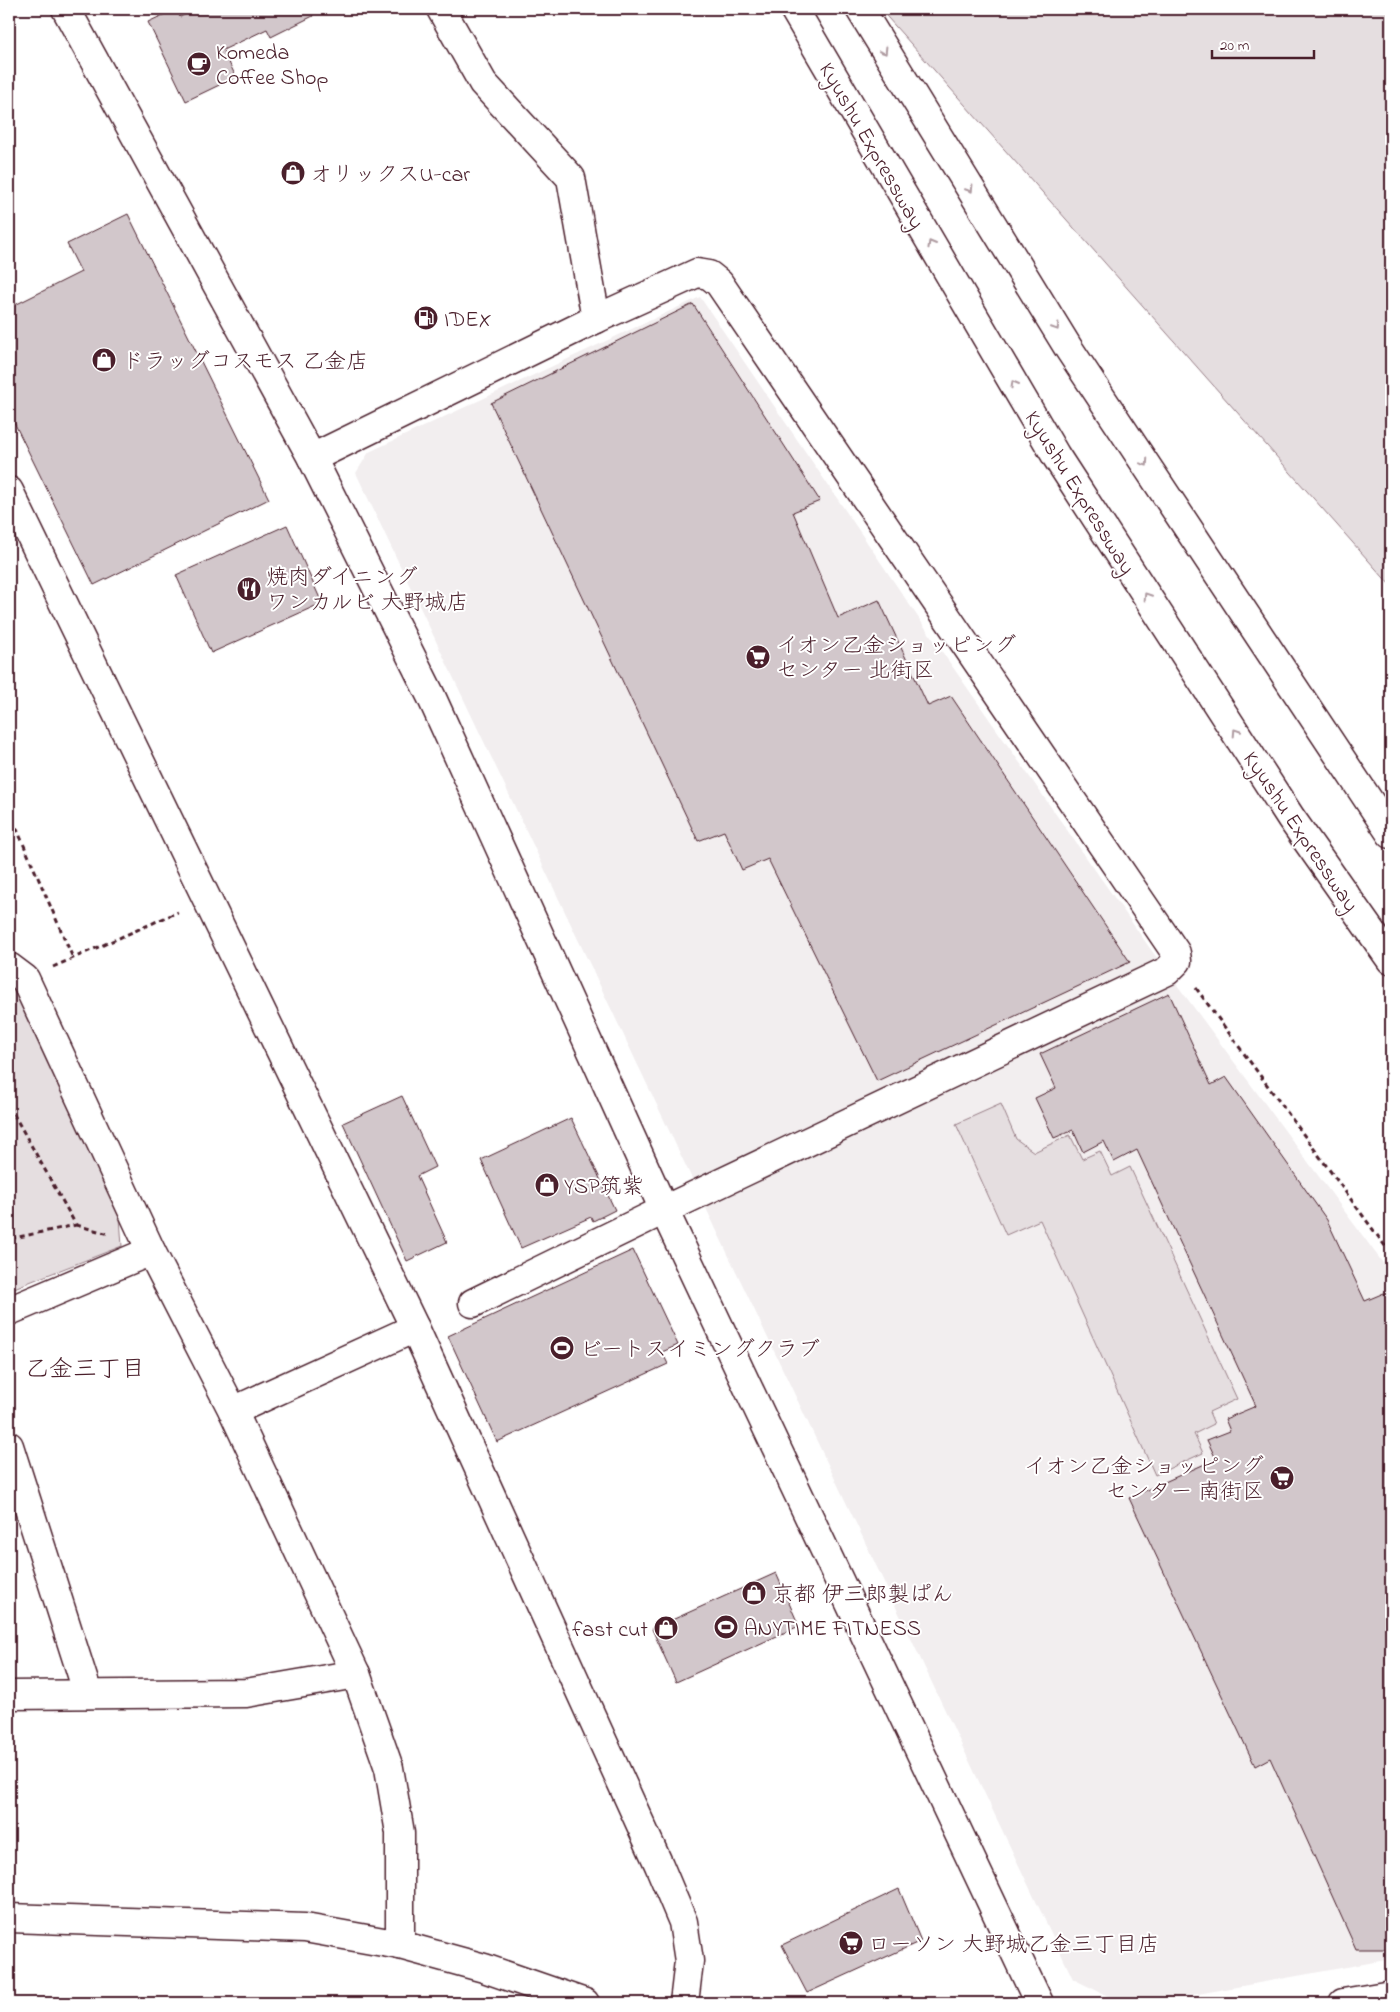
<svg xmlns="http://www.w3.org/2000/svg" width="1400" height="2012" font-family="'Indie Flower','Klee One',sans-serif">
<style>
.built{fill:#f2eeef}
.green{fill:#e5dee0;stroke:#987e86}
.building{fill:#d2c7cb;stroke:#4a1f2b}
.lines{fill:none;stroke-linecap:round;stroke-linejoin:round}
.street-casing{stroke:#4a1f2b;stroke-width:31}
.secondary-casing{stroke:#4a1f2b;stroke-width:31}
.highway-casing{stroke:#4a1f2b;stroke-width:31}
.path{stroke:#4a1f2b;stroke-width:3;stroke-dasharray:5 4;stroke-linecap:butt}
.street{stroke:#fff;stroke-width:28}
.secondary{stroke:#fff;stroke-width:28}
.highway{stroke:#fff;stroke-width:28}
.oneway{stroke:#ae9aa0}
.labels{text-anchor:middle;stroke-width:4;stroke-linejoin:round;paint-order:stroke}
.poi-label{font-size:22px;fill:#4a1f2b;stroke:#fff;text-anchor:start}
.street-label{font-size:22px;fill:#4a1f2b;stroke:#fff}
.neighbourhood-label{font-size:24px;fill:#4a1f2b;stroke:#fff}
</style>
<rect width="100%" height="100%" fill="#fff"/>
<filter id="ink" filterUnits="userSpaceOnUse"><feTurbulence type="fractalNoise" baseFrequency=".02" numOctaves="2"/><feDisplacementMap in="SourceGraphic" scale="10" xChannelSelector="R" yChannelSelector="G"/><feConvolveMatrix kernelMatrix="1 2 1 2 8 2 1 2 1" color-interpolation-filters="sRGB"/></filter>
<g filter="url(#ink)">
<path class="built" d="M700,297L924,626L1149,947L1391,1274V1959L1148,2003H1122L1073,1979L356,473L369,452Z"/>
<g class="green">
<path d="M880,9H1391V586Z"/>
<path d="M9,988L15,991L120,1218L122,1246L9,1290Z"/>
<path d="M1001,1104L1016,1139L1034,1152L1070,1135L1082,1159L1100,1151L1112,1176L1130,1167L1237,1399L1209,1412L1214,1424L1194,1434L1203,1453L1155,1475L1040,1220L1006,1235L956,1124Z"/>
</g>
<g class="building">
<path d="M176,9L180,17L196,9H310L313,16L271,37L267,29L223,50L236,77L186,101L148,22Z"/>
<path d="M128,214L269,499L94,585L9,412V308L81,272L67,244Z"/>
<path d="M693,304L820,501L793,512L838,618L879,600L928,706L951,696L1130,962L877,1081L768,859L742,870L724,831L698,841L491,403Z"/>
<path d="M287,525L322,603L211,653L176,575Z"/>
<path d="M1169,993L1211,1085L1226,1077L1327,1220L1365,1301L1384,1293L1391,1304V1949H1356L1270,1758L1255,1766L1129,1498L1216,1459L1207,1440L1230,1431L1225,1419L1256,1406L1137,1150L1114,1162L1104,1141L1083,1152L1073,1130L1054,1138L1035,1098L1056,1088L1040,1054Z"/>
<path d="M402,1096L435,1167L417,1176L447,1242L407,1261L343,1123Z"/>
<path d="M571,1118L615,1210L593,1221L591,1217L521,1248L481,1160Z"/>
<path d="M633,1250L678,1345L662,1352L668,1364L497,1442L448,1336Z"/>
<path d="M776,1573L799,1626L676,1682L652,1629Z"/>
<path d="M899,1889L921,1941L807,1993L782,1945Z"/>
</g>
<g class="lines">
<defs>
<g id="street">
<path d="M441,9L483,83L571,178L596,319"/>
<path d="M312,458L596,319L697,273L709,275L719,283L1176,953L1177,961L1167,971L664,1210L473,1303"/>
<path d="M9,491L415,1328L659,1865L683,1922L689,1961L684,2003"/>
<path d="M9,967L25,979L151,1251L233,1411L356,1674L389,1768L400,1833V1945"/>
<path d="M9,1311L151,1251"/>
<path d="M233,1411L415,1328"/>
<path d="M9,1446L88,1694"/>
<path d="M9,1695L246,1693L356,1674"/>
</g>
<g id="secondary">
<path d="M66,9L312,458L431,696L664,1210L1039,2003"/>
<path d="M9,1918L305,1928L400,1945L484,1968L585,2003"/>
<path d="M1343,2003L1391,1995"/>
</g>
<g id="highway">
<path d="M794,9L1056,456L1291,818L1391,960"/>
<path d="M860,9L1069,349L1391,834"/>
</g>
</defs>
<use href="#street" class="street-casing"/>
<use href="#secondary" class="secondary-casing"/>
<use href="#highway" class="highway-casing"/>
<g class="path">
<path d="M9,811L73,958"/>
<path d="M53,967L178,912"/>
<path d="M1196,988L1391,1254"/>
<path d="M9,1106L76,1225L9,1239"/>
<path d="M76,1225L109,1234"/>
</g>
<use href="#street" class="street"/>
<use href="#secondary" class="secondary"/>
<use href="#highway" class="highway"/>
</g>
<defs><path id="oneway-chevron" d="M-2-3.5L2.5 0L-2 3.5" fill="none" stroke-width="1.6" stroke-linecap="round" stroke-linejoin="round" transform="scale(1.25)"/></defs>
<g class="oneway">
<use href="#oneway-chevron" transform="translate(884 51) rotate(58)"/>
<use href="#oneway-chevron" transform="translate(970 189) rotate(58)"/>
<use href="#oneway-chevron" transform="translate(931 244) rotate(-120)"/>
<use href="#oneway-chevron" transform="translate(1056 327) rotate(58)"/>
<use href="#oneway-chevron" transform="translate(1014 384) rotate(-120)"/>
<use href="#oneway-chevron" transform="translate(1145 463) rotate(56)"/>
<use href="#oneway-chevron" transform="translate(1147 596) rotate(-123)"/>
<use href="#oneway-chevron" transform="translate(1236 732) rotate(-123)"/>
</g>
</g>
<defs>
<symbol id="cafe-disc" viewBox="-11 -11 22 22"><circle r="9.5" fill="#4a1f2b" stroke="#fff"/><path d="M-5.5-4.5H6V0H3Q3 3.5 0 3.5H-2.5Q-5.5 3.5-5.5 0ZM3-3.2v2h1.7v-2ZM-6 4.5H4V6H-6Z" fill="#fff"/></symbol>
<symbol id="shop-disc" viewBox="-11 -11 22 22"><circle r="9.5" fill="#4a1f2b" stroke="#fff"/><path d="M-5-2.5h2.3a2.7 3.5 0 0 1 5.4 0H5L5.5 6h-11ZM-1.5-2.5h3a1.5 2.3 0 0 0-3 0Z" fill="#fff"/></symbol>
<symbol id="fuel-disc" viewBox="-11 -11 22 22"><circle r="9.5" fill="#4a1f2b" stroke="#fff"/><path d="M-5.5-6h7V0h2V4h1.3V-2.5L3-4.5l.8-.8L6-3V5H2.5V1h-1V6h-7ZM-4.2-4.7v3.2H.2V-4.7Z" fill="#fff"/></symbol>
<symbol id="restaurant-disc" viewBox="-11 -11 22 22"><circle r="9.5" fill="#4a1f2b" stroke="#fff"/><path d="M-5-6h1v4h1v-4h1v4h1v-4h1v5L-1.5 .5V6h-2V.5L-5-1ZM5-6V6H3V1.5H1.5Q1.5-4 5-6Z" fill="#fff"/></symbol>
<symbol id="supermarket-disc" viewBox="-11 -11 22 22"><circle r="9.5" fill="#4a1f2b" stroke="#fff"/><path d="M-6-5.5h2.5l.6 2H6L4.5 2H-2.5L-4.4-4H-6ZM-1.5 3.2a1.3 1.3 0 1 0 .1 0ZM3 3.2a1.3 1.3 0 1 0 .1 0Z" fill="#fff"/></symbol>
<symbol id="stadium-disc" viewBox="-11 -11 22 22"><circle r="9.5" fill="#4a1f2b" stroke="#fff"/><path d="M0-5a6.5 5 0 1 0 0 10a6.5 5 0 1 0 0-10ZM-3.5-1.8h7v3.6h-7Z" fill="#fff"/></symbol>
</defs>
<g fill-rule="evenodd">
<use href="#cafe-disc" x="185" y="50" width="28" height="28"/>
<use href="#shop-disc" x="279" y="159" width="28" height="28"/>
<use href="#fuel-disc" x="412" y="304" width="28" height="28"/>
<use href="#shop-disc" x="90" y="346" width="28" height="28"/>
<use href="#restaurant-disc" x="235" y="575" width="28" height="28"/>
<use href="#supermarket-disc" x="744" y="643" width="28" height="28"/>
<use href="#shop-disc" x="533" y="1171" width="28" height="28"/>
<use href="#stadium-disc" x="548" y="1334" width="28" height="28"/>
<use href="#supermarket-disc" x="1268" y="1464" width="28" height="28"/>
<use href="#shop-disc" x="740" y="1579" width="28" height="28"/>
<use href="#stadium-disc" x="712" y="1613" width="28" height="28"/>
<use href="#shop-disc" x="652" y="1614" width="28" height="28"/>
<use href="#supermarket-disc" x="837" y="1929" width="28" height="28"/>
</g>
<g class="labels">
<g class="poi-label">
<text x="216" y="59">Komeda<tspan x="216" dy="25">Coffee Shop</tspan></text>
<text x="310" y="181">オリックスU-car</text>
<text x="444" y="326">IDEX</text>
<text x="122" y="368">ドラッグコスモス 乙金店</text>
<text x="266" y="584">焼肉ダイニング<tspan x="266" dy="25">ワンカルビ 大野城店</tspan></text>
<text x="776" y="652">イオン乙金ショッピング<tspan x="776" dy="25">センター 北街区</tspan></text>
<text x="564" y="1193">YSP筑紫</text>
<text x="580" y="1356">ビートスイミングクラブ</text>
<text x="1264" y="1473" text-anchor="end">イオン乙金ショッピング<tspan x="1264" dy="25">センター 南街区</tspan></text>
<text x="772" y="1601">京都 伊三郎製ぱん</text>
<text x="744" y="1635">ANYTIME FITNESS</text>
<text x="648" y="1636" text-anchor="end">fast cut</text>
<text x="868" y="1951">ローソン 大野城乙金三丁目店</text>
</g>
<g class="street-label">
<text transform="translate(873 145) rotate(60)" y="8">Kyushu Expressway</text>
<text transform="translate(1081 492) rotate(58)" y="8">Kyushu Expressway</text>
<text transform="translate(1302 831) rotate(56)" y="8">Kyushu Expressway</text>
</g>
<g class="neighbourhood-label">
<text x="85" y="1376">乙金三丁目</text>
</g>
</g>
<rect width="1400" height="2012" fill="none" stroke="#fff" stroke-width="30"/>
<rect x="15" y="15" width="1370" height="1982" fill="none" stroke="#4a1f2b" stroke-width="2" filter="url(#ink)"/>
<path d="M1212 50v8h102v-8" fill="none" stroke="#4a1f2b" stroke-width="2.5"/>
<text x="1220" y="50" font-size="15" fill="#4a1f2b" stroke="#ffffff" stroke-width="4" paint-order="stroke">20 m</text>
</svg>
